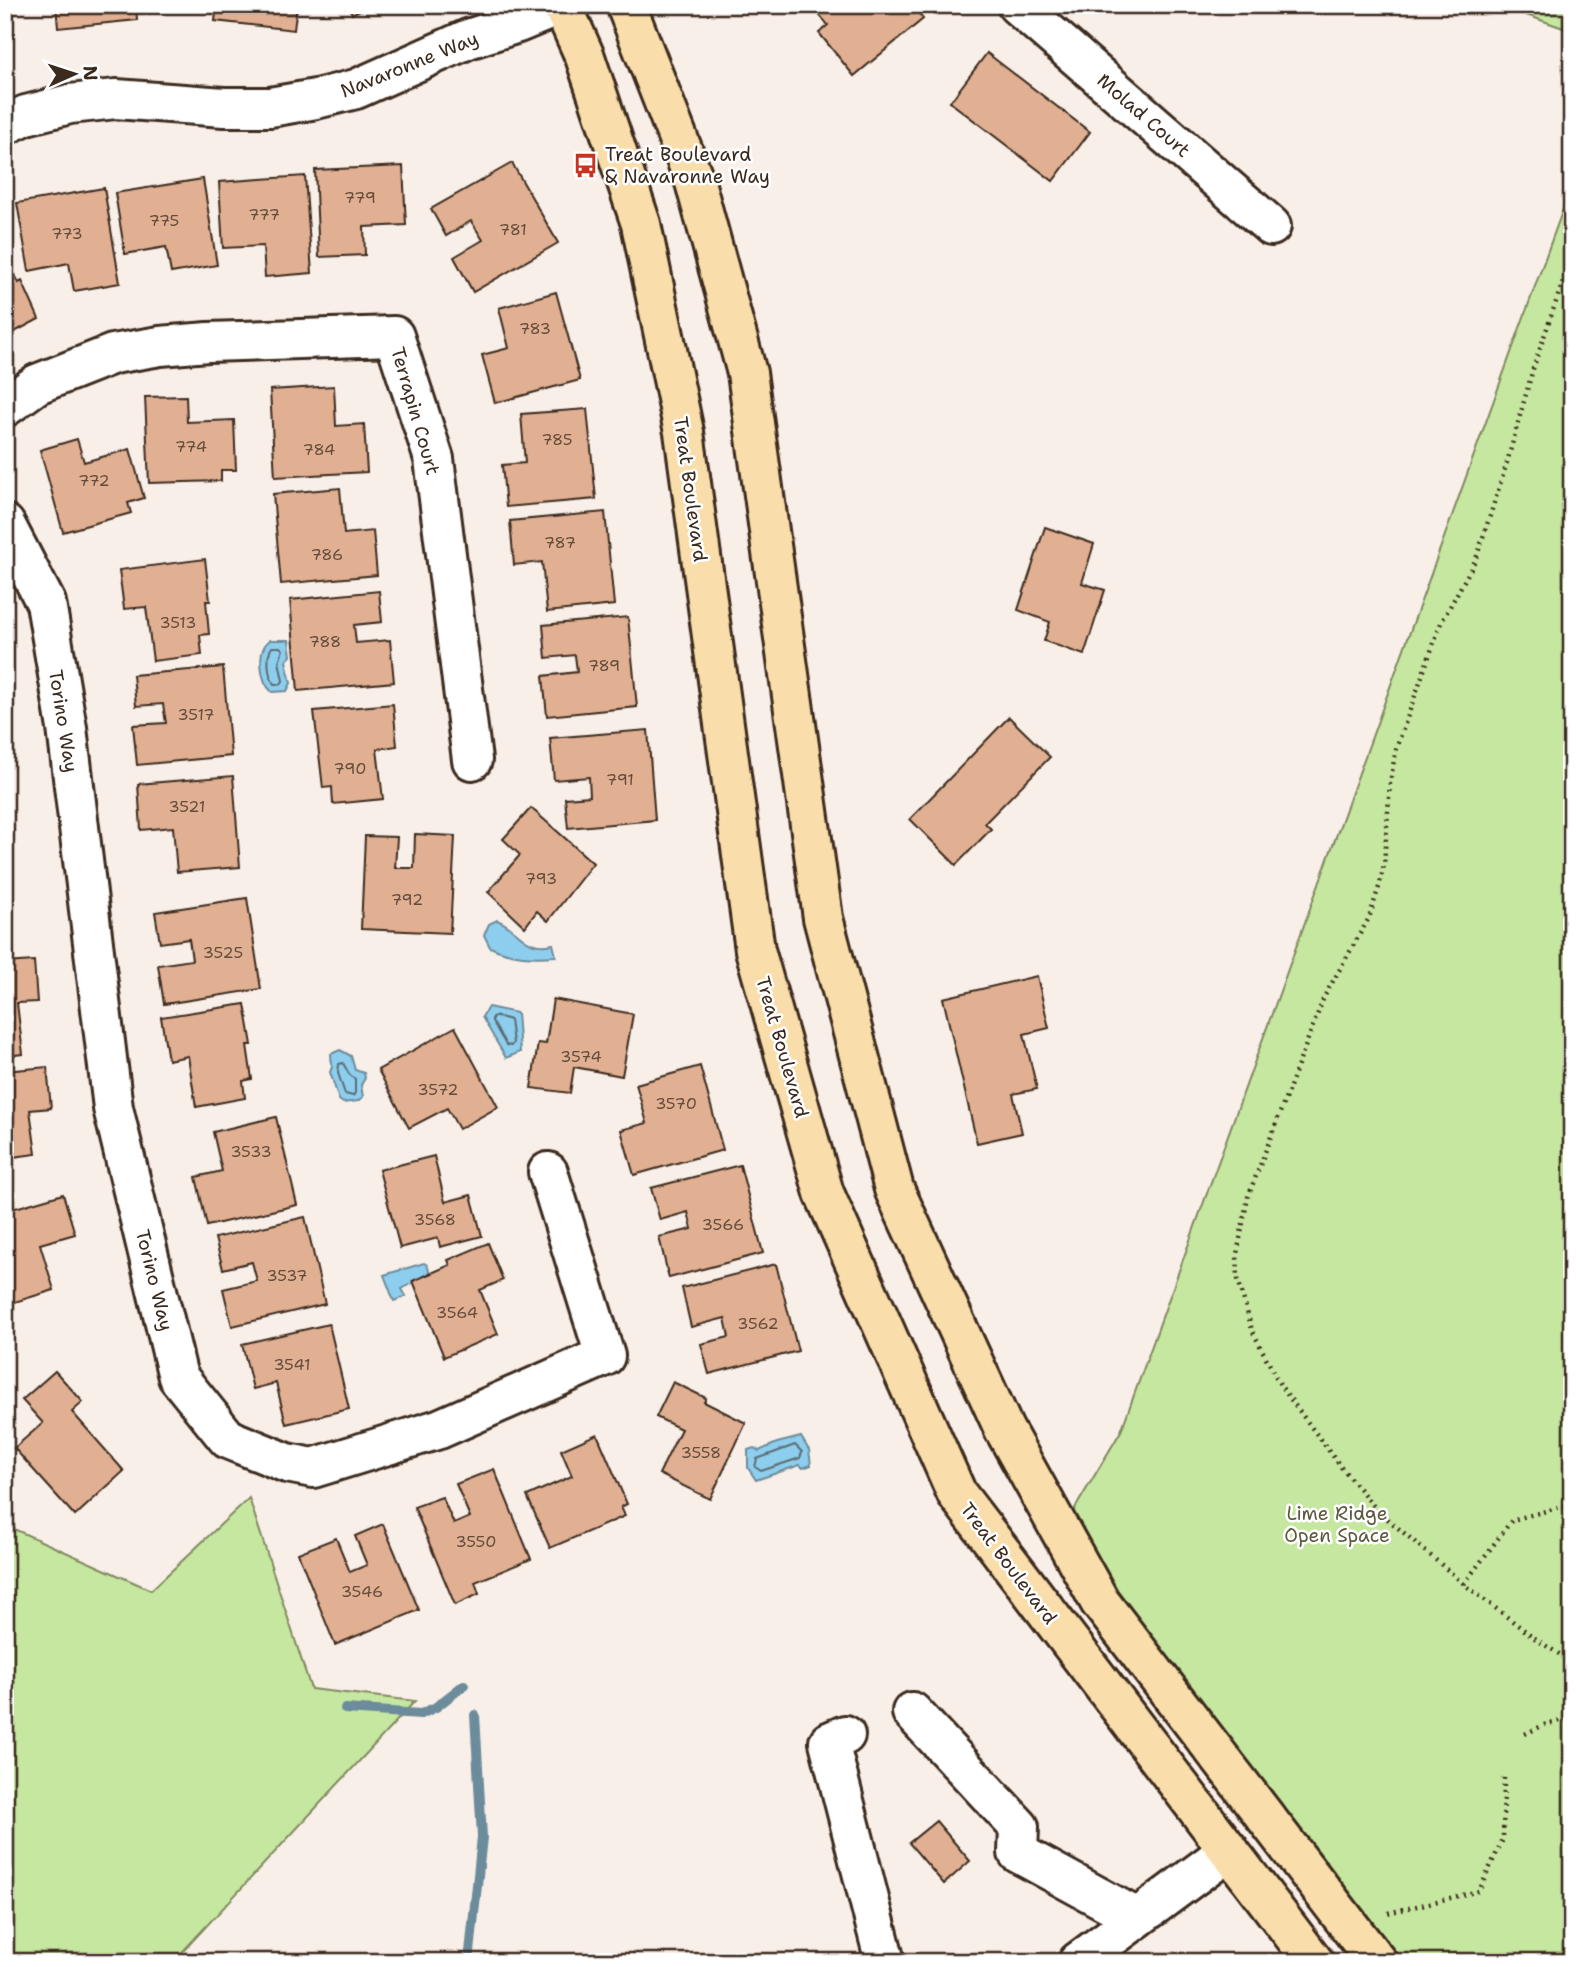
<svg xmlns="http://www.w3.org/2000/svg" width="1577" height="1967" font-family="'Shantell Sans',sans-serif">
<style>
.green{fill:#c5e7a0;stroke:#80885f;stroke-width:2}
.water{fill:#8dceee;stroke:#6c8c9b;stroke-width:2}
.lines{fill:none;stroke-linecap:round;stroke-linejoin:round}
.shore{stroke:#5c6c71;stroke-width:2}
.stream{stroke:#6c8c9b;stroke-width:10}
.building{fill:#e1b093;stroke:#3b2a1e;stroke-width:2}
.minor-casing{stroke:#3b2a1e;stroke-width:44}
.major-casing{stroke:#3b2a1e;stroke-width:44}
.path{stroke:#3b2a1e;stroke-width:4.5;stroke-dasharray:2 5;stroke-linecap:butt}
.minor{stroke:#fff;stroke-width:38}
.major{stroke:#f9deab;stroke-width:38}
.labels{text-anchor:middle;stroke-width:5;stroke-linejoin:round;paint-order:stroke}
.number-label{font-size:16px;fill:#644c3b}
.street-label{font-size:19px;fill:#3b2a1e;stroke:#fff}
.poi-label{font-size:19px;fill:#3b2a1e;stroke:#fff;text-anchor:start}
.park-label{font-size:19px;fill:#5e593e;stroke:#fff}
</style>
<rect width="100%" height="100%" fill="#f9efe9"/>
<filter id="ink" filterUnits="userSpaceOnUse"><feTurbulence type="fractalNoise" baseFrequency=".0143" numOctaves="2"/><feDisplacementMap in="SourceGraphic" scale="14" xChannelSelector="R" yChannelSelector="G"/><feConvolveMatrix kernelMatrix="1 2 1 2 8 2 1 2 1" color-interpolation-filters="sRGB"/></filter>
<g filter="url(#ink)">
<g class="green">
<path d="M1498,5H1572V31Z"/>
<path d="M1572,184V1962H1377L1061,1532L1121,1431Z"/>
<path d="M249,1498L311,1689L415,1701L173,1962H5V1525L151,1590Z"/>
</g>
<g class="water">
<path d="M270,640H289L291,656L286,661L291,683L287,691L272,692C260,681 256,650 270,640Z"/>
<path d="M497,920C520,929 524,951 553,944L556,956C532,958 512,957 490,947L484,935L489,924Z"/>
<path d="M488,1007L517,1013L520,1052L506,1058L482,1017Z"/>
<path d="M340,1050L351,1056L355,1070L364,1073L365,1078L361,1085L363,1097L358,1101L343,1103L339,1100L330,1072L332,1067L331,1054Z"/>
<path d="M424,1263L427,1265L430,1273L412,1281V1283L402,1289L406,1296L394,1301L384,1275Z"/>
<path d="M801,1437L809,1450L811,1465L803,1468L800,1465L756,1480L748,1468V1450L754,1448L759,1451L777,1443Z"/>
</g>
<g class="lines">
<g class="shore">
<path d="M272,647H280L283,650L279,661L283,681L281,684H274C268,676 266,655 272,647Z"/>
<path d="M496,1016L510,1020L513,1043L511,1046L506,1045L492,1021V1017Z"/>
<path d="M343,1063L349,1074L355,1079V1093L353,1096L345,1094L338,1073L339,1064Z"/>
<path d="M795,1445L802,1452L800,1458L761,1471L755,1467L757,1459Z"/>
</g>
<g class="stream">
<path d="M345,1709L421,1714L436,1707L464,1685"/>
<path d="M469,1962L482,1837L475,1715"/>
</g>
</g>
<g class="building">
<path d="M56,5H136L137,20L58,28Z"/>
<path d="M217,5H297L294,30L215,21Z"/>
<path d="M348,5H371L352,14Z"/>
<path d="M811,5H912L923,19L854,76L819,33L828,25Z"/>
<path d="M987,53L1090,132L1053,181L950,102Z"/>
<path d="M512,163L558,243L473,292L454,257L483,240L471,221L446,236L431,209Z"/>
<path d="M403,166L406,225L364,227L365,255L319,257L315,170Z"/>
<path d="M305,176L312,273L265,277L263,246L223,248L219,182Z"/>
<path d="M203,179L217,265L171,273L166,247L125,254L115,193Z"/>
<path d="M104,188L120,283L74,291L69,263L29,271L17,203Z"/>
<path d="M5,254L19,283L22,281L39,319L5,337Z"/>
<path d="M556,292L580,380L495,403L482,355L509,348L499,308Z"/>
<path d="M334,386L336,426L364,424L367,472L275,477L270,390Z"/>
<path d="M186,396L187,422L234,420L236,470H221V481L149,483L145,397Z"/>
<path d="M587,409L596,499L506,507L502,465L525,463L521,414Z"/>
<path d="M77,439L84,462L130,449L144,498L128,503L131,513L63,532L40,450Z"/>
<path d="M340,488L344,534L373,531L377,575L281,584L273,494Z"/>
<path d="M605,512L614,605L547,612L542,562L514,565L510,521Z"/>
<path d="M1045,527L1094,544L1082,583L1105,590L1084,655L1044,641L1050,622L1018,610Z"/>
<path d="M205,559L210,601H206L209,634L200,635L202,655L153,661L146,607L124,609L119,570Z"/>
<path d="M379,591L382,622L354,625L356,643L390,640L394,682L298,691L290,600Z"/>
<path d="M628,617L637,707L547,716L543,676L577,672L575,655L546,658L543,625Z"/>
<path d="M223,667L231,756L137,765L133,725L166,723L163,704L136,706L133,675Z"/>
<path d="M393,704L397,746L377,749L383,799L333,804L332,787L323,788L314,711Z"/>
<path d="M1009,717L1050,757L985,823L991,829L956,865L910,819Z"/>
<path d="M648,730L655,820L568,828L565,798L590,796L589,777L554,780L550,738Z"/>
<path d="M233,776L240,867L177,872L173,827L141,830L138,784Z"/>
<path d="M531,808L593,863L548,921L537,911L525,927L488,892L520,855L503,839Z"/>
<path d="M415,834L455,836L450,933L361,929L365,836L397,837L395,868H414Z"/>
<path d="M5,858H8L13,899H5Z"/>
<path d="M247,898L261,989L164,1004L158,965L192,960L189,939L160,943L155,912Z"/>
<path d="M34,961L37,1002L17,1003L23,1054L5,1056V963Z"/>
<path d="M1037,976L1049,1028L1024,1034L1037,1089L1013,1094L1022,1133L977,1143L943,998Z"/>
<path d="M553,999L633,1014L622,1076L574,1067L570,1093L531,1088L538,1043L546,1044Z"/>
<path d="M245,1004L252,1045H247L252,1079L243,1081L245,1098L196,1107L188,1056L168,1060L161,1017Z"/>
<path d="M455,1027L498,1107L459,1129L447,1108L409,1128L378,1070Z"/>
<path d="M700,1066L723,1150L634,1175L621,1130L647,1123L636,1084Z"/>
<path d="M47,1067L51,1108L30,1110L36,1154L5,1158V1071Z"/>
<path d="M276,1117L297,1205L207,1226L196,1177L222,1171L213,1132Z"/>
<path d="M434,1156L445,1202L471,1195L482,1236L440,1247L438,1238L400,1248L379,1170Z"/>
<path d="M740,1165L763,1253L669,1278L659,1237L692,1229L688,1212L660,1220L651,1188Z"/>
<path d="M63,1194L75,1234L40,1244L54,1290L5,1305V1211Z"/>
<path d="M305,1217L325,1304L232,1326L223,1289L257,1281L252,1262L223,1269L215,1238Z"/>
<path d="M488,1243L503,1280L480,1290L498,1334L444,1357L413,1281L450,1265L448,1260Z"/>
<path d="M776,1264L798,1351L709,1374L701,1344L729,1337L725,1318L691,1327L682,1288Z"/>
<path d="M329,1324L349,1409L286,1424L276,1383L253,1389L242,1344Z"/>
<path d="M55,1371L83,1402L72,1412L124,1471L75,1516L14,1448L43,1423L22,1400Z"/>
<path d="M673,1382L706,1398L704,1402L746,1423L710,1499L659,1474L681,1429L656,1417Z"/>
<path d="M597,1434L627,1504L621,1507L625,1516L550,1548L527,1496L572,1476L561,1450Z"/>
<path d="M494,1469L531,1559L475,1582L479,1594L455,1605L414,1507L442,1497L454,1524L470,1517L456,1484Z"/>
<path d="M383,1524L419,1610L335,1645L298,1553L336,1538L350,1572L367,1565L355,1536Z"/>
<path d="M936,1821L970,1861L944,1884L909,1843Z"/>
</g>
<g class="lines">
<defs>
<g id="minor">
<path d="M1017,5L1271,226"/>
<path d="M5,125L26,115L70,104L116,99L224,107H270L316,99L356,89L468,39L518,23L561,5"/>
<path d="M5,407L37,384L113,354L160,346L208,342L394,336L434,459L472,760"/>
<path d="M5,524L46,603L67,728L113,1108L178,1377L228,1439L287,1463L313,1468L439,1429L605,1356L548,1172"/>
<path d="M912,1712L1019,1827L1018,1853L1137,1918"/>
<path d="M845,1735L829,1742L885,1962"/>
<path d="M1078,1962L1229,1850"/>
</g>
<g id="major">
<path d="M562,5L585,57L641,224L684,432L755,950L824,1193L957,1494L1314,1962"/>
<path d="M626,5L695,182L747,373L823,918L894,1189L1004,1429L1100,1602L1377,1962"/>
</g>
</defs>
<use href="#minor" class="minor-casing"/>
<use href="#major" class="major-casing"/>
<g class="path">
<path d="M1572,255L1533,369L1506,466L1476,559L1441,623L1396,749L1390,783L1384,865L1379,887L1369,918L1324,997L1248,1197L1237,1254L1238,1279L1252,1330L1280,1385L1341,1467L1377,1510L1464,1584L1540,1642L1572,1662"/>
<path d="M1464,1584L1512,1520L1572,1504"/>
<path d="M1525,1734L1544,1725L1572,1718"/>
<path d="M1388,1913L1479,1891L1503,1839L1504,1774"/>
</g>
<use href="#minor" class="minor"/>
<use href="#major" class="major"/>
</g>
</g>
<defs>
<symbol id="bus-bare" viewBox="-9 -9 18 18"><path d="M-5-6H5V4H4V6H2V4H-2V6H-4V4H-5ZM-3.5-4V0h7V-4ZM-3.5 1.2v1.5H-2V1.2ZM2 1.2v1.5H3.5V1.2Z" fill="#c8321e" stroke="#fff" stroke-width="2.5" paint-order="stroke"/></symbol>
</defs>
<g fill-rule="evenodd">
<use href="#bus-bare" x="568" y="148" width="35" height="35"/>
</g>
<g class="labels">
<g class="number-label">
<text x="360" y="203">779</text>
<text x="264" y="220">777</text>
<text x="164" y="226">775</text>
<text x="513" y="235">781</text>
<text x="67" y="239">773</text>
<text x="535" y="334">783</text>
<text x="557" y="445">785</text>
<text x="191" y="452">774</text>
<text x="319" y="455">784</text>
<text x="94" y="486">772</text>
<text x="560" y="548">787</text>
<text x="327" y="560">786</text>
<text x="178" y="628">3513</text>
<text x="325" y="647">788</text>
<text x="604" y="671">789</text>
<text x="196" y="720">3517</text>
<text x="350" y="774">790</text>
<text x="620" y="785">791</text>
<text x="187" y="812">3521</text>
<text x="541" y="884">793</text>
<text x="407" y="905">792</text>
<text x="223" y="958">3525</text>
<text x="581" y="1062">3574</text>
<text x="438" y="1095">3572</text>
<text x="676" y="1109">3570</text>
<text x="251" y="1157">3533</text>
<text x="435" y="1225">3568</text>
<text x="723" y="1230">3566</text>
<text x="287" y="1281">3537</text>
<text x="457" y="1318">3564</text>
<text x="758" y="1329">3562</text>
<text x="292" y="1370">3541</text>
<text x="701" y="1458">3558</text>
<text x="476" y="1547">3550</text>
<text x="362" y="1597">3546</text>
</g>
<g class="street-label">
<text transform="translate(409 64) rotate(-22)" y="7">Navaronne Way</text>
<text transform="translate(1144 115) rotate(41)" y="7">Molad Court</text>
<text transform="translate(416 411) rotate(74)" y="7">Terrapin Court</text>
<text transform="translate(691 489) rotate(82)" y="7">Treat Boulevard</text>
<text transform="translate(64 721) rotate(81)" y="7">Torino Way</text>
<text transform="translate(783 1047) rotate(74)" y="7">Treat Boulevard</text>
<text transform="translate(155 1280) rotate(76)" y="7">Torino Way</text>
<text transform="translate(1009 1563) rotate(53)" y="7">Treat Boulevard</text>
</g>
<g class="poi-label">
<text x="605" y="161">Treat Boulevard<tspan x="605" dy="22">&amp; Navaronne Way</tspan></text>
</g>
<g class="park-label">
<text x="1337" y="1520">Lime Ridge<tspan x="1337" dy="22">Open Space</tspan></text>
</g>
</g>
<rect width="1577" height="1967" fill="none" stroke="#fff" stroke-width="28"/>
<rect x="14" y="14" width="1549" height="1939" fill="none" stroke="#3b2a1e" stroke-width="2.5" filter="url(#ink)"/>
<g transform="translate(74 74) rotate(87)" stroke="#ffffff" stroke-width="5" paint-order="stroke">
<path d="M0-5L12 26L0 18L-12 26Z" fill="#3b2a1e"/>
<text y="-10" font-size="19" font-weight="bold" text-anchor="middle" fill="#3b2a1e">N</text>
</g>
</svg>
